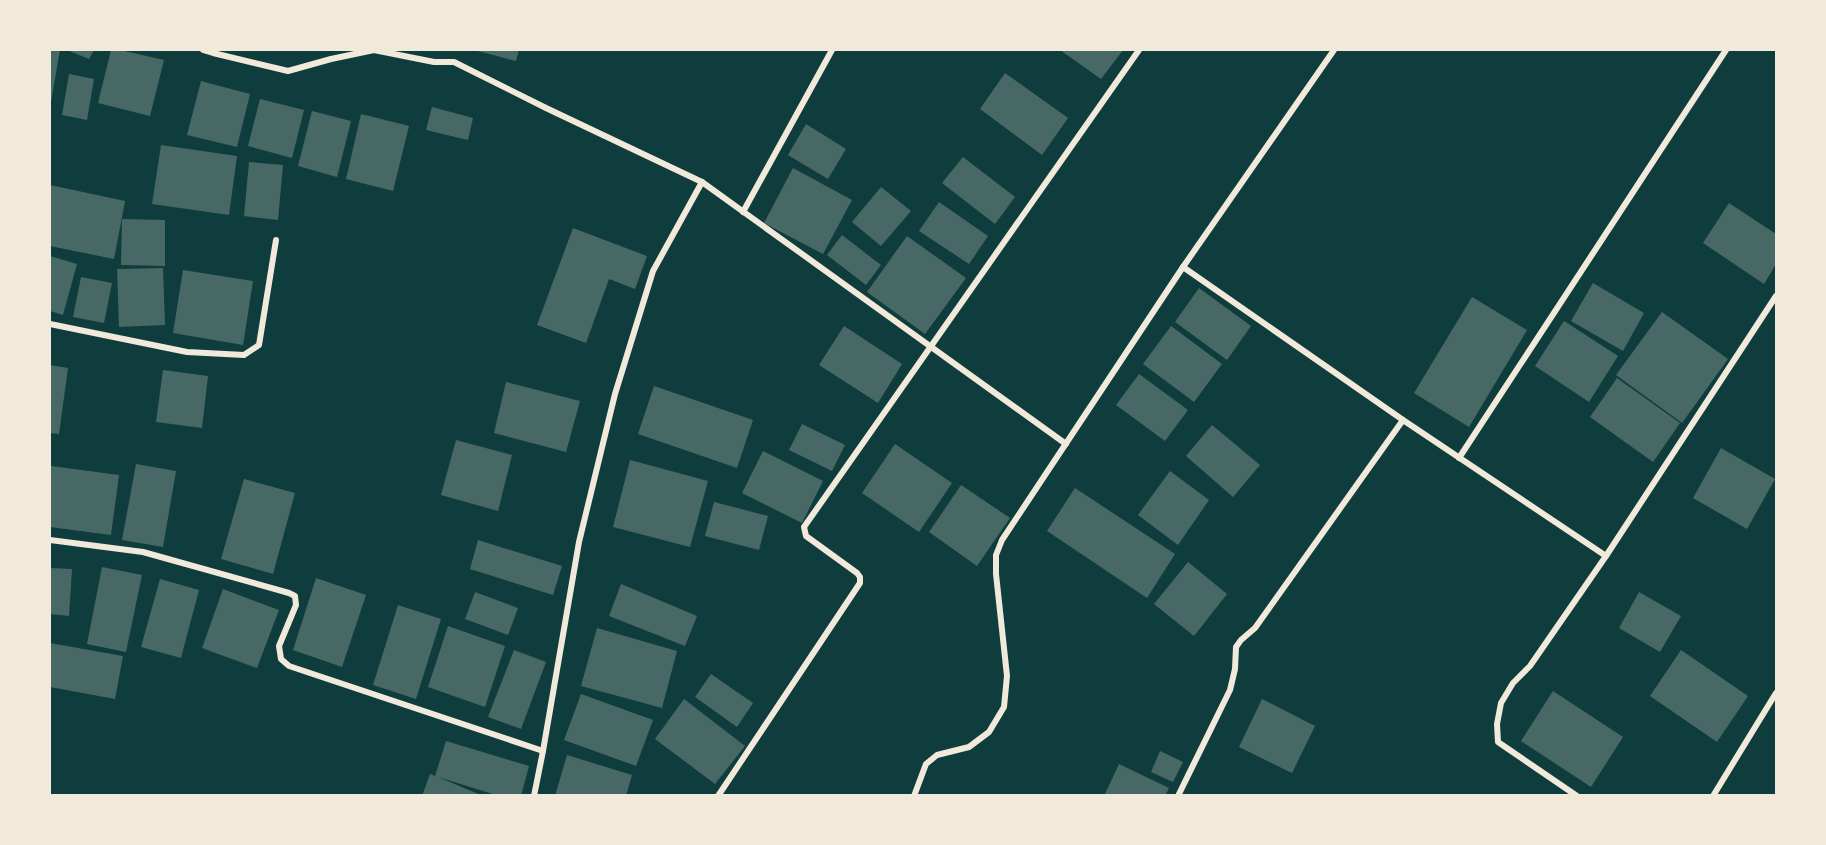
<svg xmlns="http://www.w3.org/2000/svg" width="1826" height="845" font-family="'IBM Plex Serif',serif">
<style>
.building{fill:#486865}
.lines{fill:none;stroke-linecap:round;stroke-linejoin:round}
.minor{stroke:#f1e9da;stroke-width:6}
</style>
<rect width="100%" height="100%" fill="#0f3d3e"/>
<g class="building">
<path d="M50,50H60L51,102H50Z"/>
<path d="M67,50H94L89,59Z"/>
<path d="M111,50H120L164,60L150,116L98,103Z"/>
<path d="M474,50H519L516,61Z"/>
<path d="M1060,50H1123L1101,79Z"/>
<path d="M1005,73L1068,118L1042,155L980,109Z"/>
<path d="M69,74L94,79L87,120L62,115Z"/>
<path d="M201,81L250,94L237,147L187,135Z"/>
<path d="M260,99L304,110L292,158L248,146Z"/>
<path d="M432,107L473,118L468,140L426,130Z"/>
<path d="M312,111L351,121L337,177L298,166Z"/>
<path d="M361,114L409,126L393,191L346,179Z"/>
<path d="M806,124L846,149L828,179L788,155Z"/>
<path d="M161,145L237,156L229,215L152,204Z"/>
<path d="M963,157L1015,197L995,224L942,183Z"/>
<path d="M249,162L283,165L278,220L244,216Z"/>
<path d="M793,168L852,200L823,254L764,223Z"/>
<path d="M50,185L125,201L114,259L50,246Z"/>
<path d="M881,187L911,211L881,246L852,222Z"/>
<path d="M939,202L988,236L969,264L919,231Z"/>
<path d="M1729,203L1776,234V264L1764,284L1703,243Z"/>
<path d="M122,219L165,220V266L121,265Z"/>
<path d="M573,228L647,256L635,289L609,279L586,343L537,325Z"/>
<path d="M842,235L881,265L866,285L827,255Z"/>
<path d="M907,236L966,278L925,334L867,292Z"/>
<path d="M50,256L77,264L63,315L50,311Z"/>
<path d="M163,268L165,325L119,327L117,269Z"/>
<path d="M183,270L253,281L243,345L173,333Z"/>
<path d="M81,277L112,283L104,323L73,317Z"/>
<path d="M1593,283L1644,313L1623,351L1571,321Z"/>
<path d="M1199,288L1251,326L1227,360L1175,322Z"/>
<path d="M1472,297L1527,330L1469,427L1414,393Z"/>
<path d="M1662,312L1728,359L1682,423L1616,375Z"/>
<path d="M1564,321L1618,356L1589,402L1535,366Z"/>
<path d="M844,326L902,364L878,403L819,365Z"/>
<path d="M1171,326L1222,364L1194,402L1143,364Z"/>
<path d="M50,365L68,368L59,434L50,433Z"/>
<path d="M163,370L208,376L202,428L156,422Z"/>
<path d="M1139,374L1188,410L1165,441L1116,405Z"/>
<path d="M1617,378L1680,423L1653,462L1590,417Z"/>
<path d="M506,382L580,401L566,452L494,433Z"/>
<path d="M654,386L753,420L737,468L638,434Z"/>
<path d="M802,424L845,445L832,471L789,450Z"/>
<path d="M1212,425L1260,465L1233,497L1186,456Z"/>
<path d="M456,440L512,455L498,511L441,495Z"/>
<path d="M895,444L952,483L919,532L862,493Z"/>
<path d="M1721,448L1775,479L1747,529L1693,498Z"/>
<path d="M763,451L823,481L802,523L742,493Z"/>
<path d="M630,460L708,481L690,547L613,527Z"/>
<path d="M136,464L176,471L163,547L122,540Z"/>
<path d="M51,466L119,475L111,535L50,527Z"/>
<path d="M1170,471L1209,500L1178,545L1138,515Z"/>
<path d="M244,479L295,493L273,574L221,559Z"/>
<path d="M961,485L1010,518L977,566L929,532Z"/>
<path d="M1075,488L1175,554L1147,598L1047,531Z"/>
<path d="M714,502L768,516L759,550L705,536Z"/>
<path d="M478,540L562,566L553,595L470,569Z"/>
<path d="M1188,562L1227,594L1194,636L1154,604Z"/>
<path d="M102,567L142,575L126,652L87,644Z"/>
<path d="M50,568L72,569L69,616L50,614Z"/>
<path d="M316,578L366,595L342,667L293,650Z"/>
<path d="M160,579L199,590L181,658L141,647Z"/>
<path d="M621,584L697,616L685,646L609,616Z"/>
<path d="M223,589L279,610L257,668L202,648Z"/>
<path d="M475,592L518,608L508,635L465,619Z"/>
<path d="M1639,592L1681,616L1660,652L1619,628Z"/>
<path d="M398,605L441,619L416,699L373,685Z"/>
<path d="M448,626L505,646L485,707L428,687Z"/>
<path d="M597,628L677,651L662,708L581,686Z"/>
<path d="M50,643L123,656L115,699L50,687Z"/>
<path d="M514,650L546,662L521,729L488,717Z"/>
<path d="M1681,650L1748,696L1717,742L1650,696Z"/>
<path d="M711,674L753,703L737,727L695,697Z"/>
<path d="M1553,691L1623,737L1591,787L1521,741Z"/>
<path d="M581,694L653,720L636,766L564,740Z"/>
<path d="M684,699L745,746L715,784L655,739Z"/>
<path d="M1262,699L1315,726L1292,773L1239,747Z"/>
<path d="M446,741L529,766L521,796H499L438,777L483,796H422L430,774L435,776Z"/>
<path d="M1160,751L1183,762L1173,782L1151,772Z"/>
<path d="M567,755L632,775L626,796H555Z"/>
<path d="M1119,764L1169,788L1165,796H1104Z"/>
</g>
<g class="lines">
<g class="minor">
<path d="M203,50L213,53L288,71L331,59L374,50L434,62H454L546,108L702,182L1066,444"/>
<path d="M743,212L832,50"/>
<path d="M1183,267L1403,420L1606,556"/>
<path d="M50,324L187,352L244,355L259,345L276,240"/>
<path d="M1459,458L1726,50"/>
<path d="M50,540L143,552L289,593L295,596L296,605L279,646L281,659L289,666L543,751"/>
<path d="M534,796L543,751L579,542L615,394L653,271L702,182"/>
<path d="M718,796L860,583V577L857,573L806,536L804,527L1139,50"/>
<path d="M914,796L926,764L937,755L969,747L989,732L1004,707L1007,676L996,574V555L1002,540L1183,267L1334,50"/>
<path d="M1178,796L1230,690L1235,669L1236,647L1241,640L1255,628L1403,420"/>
<path d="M1577,796L1498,742L1497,724L1501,703L1513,683L1530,666L1606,556L1776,296"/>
<path d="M1713,796L1776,693"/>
</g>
</g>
<rect width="1826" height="845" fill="none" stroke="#f1e9da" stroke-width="102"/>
</svg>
